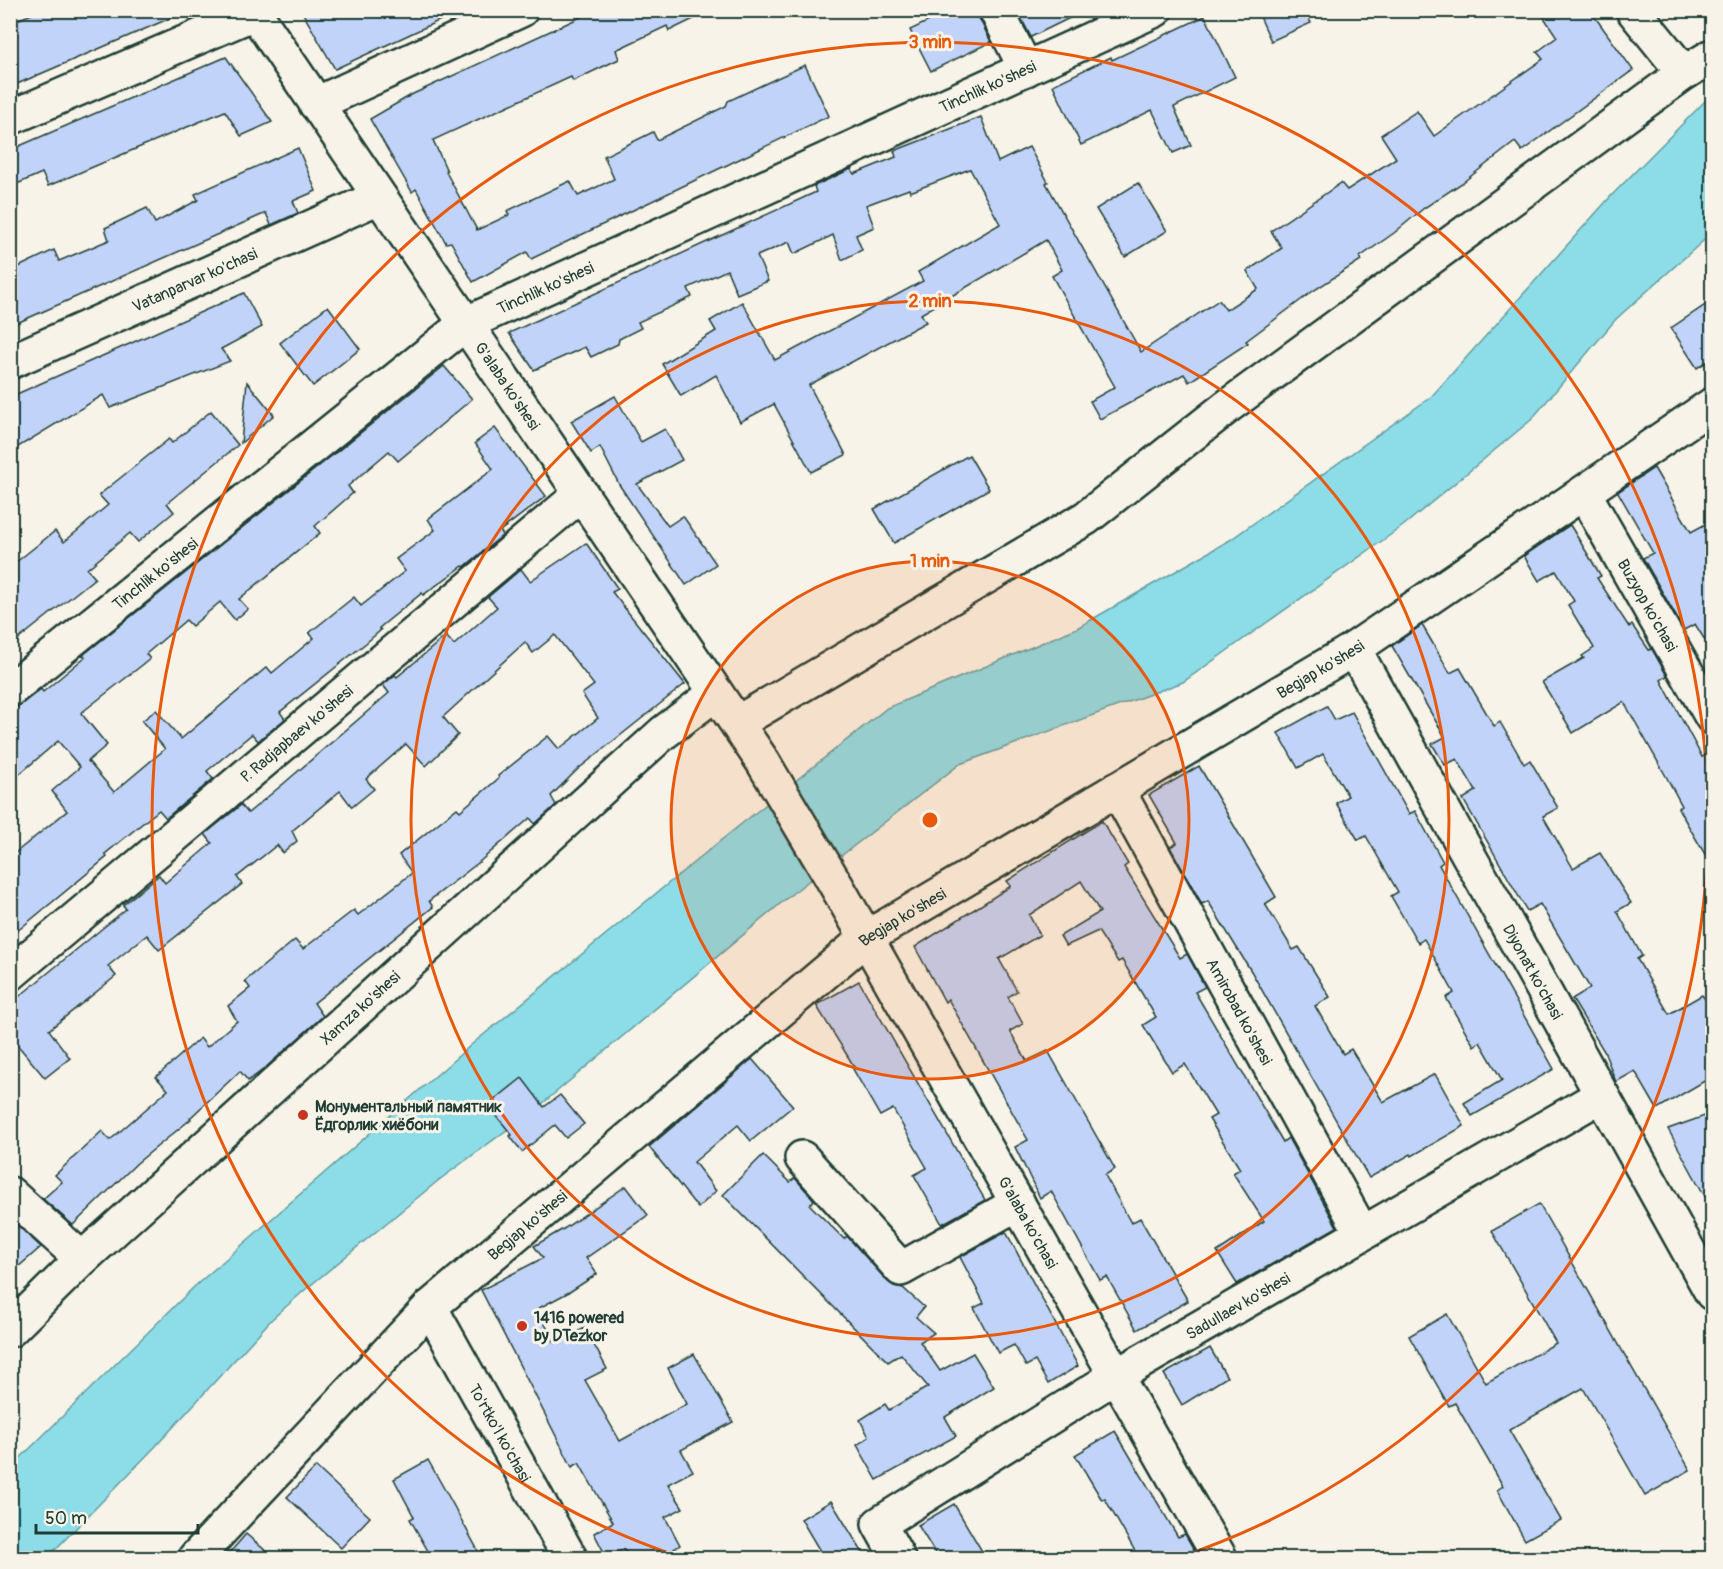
<svg xmlns="http://www.w3.org/2000/svg" width="1723" height="1569" viewBox="0 0 1723 1569" font-family="Pangolin,sans-serif">
<style>
.water{fill:#8ddde8;stroke:#619da0;stroke-width:1.5}
.building{fill:#c2d3f9;stroke:#1f3d34;stroke-width:1.5}
.lines{fill:none;stroke-linecap:round;stroke-linejoin:round}
.minor-casing{stroke:#1f3d34;stroke-width:38}
.minor{stroke:#f7f3e8;stroke-width:33}
.ring{fill:none;stroke:#e8590c;stroke-width:3}
.poi-dot{fill:#c8321e;stroke:#f7f3e8;stroke-width:2}
.labels{text-anchor:middle;stroke-width:6;stroke-linejoin:round;paint-order:stroke}
.street-label{font-size:16px;fill:#1f3d34;stroke:#f7f3e8}
.poi-label{font-size:16px;font-weight:bold;fill:#1f3d34;stroke:#f7f3e8;text-anchor:start}
.centre{fill:#e8590c;stroke:#f7f3e8;stroke-width:3}
.ring-label{font-size:18px;text-anchor:middle;font-weight:bold;fill:#e8590c;stroke:#f7f3e8;stroke-width:6;stroke-linejoin:round;paint-order:stroke}
</style>
<rect width="100%" height="100%" fill="#f7f3e8"/>
<filter id="ink" filterUnits="userSpaceOnUse"><feTurbulence type="fractalNoise" baseFrequency=".0167" numOctaves="2"/><feDisplacementMap in="SourceGraphic" scale="12" xChannelSelector="R" yChannelSelector="G"/><feConvolveMatrix kernelMatrix="1 2 1 2 8 2 1 2 1" color-interpolation-filters="sRGB"/></filter>
<g filter="url(#ink)">
<path class="water" d="M1712,94V233L1616,319L1531,420L1403,526L1183,682L960,764L793,893L542,1104L439,1180L306,1289L272,1319L155,1447L47,1558H11V1467L195,1286L471,1045L720,841L887,708L1077,628L1230,540L1431,397L1612,195Z"/>
<g class="building">
<path d="M41,10H189L10,87V23Z"/>
<path d="M301,10H339L342,15L353,10H462L335,69Z"/>
<path d="M596,10H712L669,31L667,26L616,50L619,59L573,81L571,77L433,140L447,171L446,172L477,230L509,215L507,211L570,181L578,196L614,179L604,156L653,132L657,140L726,106L728,101L805,65L829,116L531,259L527,252L473,282L451,242L446,243L416,189L412,192L370,119L413,94Z"/>
<path d="M952,10H978L979,18L991,42L931,71L910,30Z"/>
<path d="M1017,10H1086L1031,37Z"/>
<path d="M1257,10H1305L1311,23L1271,41Z"/>
<path d="M1539,10H1590L1633,70L1522,151L1515,142L1462,183L1424,208L1394,233L1360,257L1361,260L1313,291L1246,341L1248,343L1189,382L1184,374L1100,419L1090,401L1115,387L1052,276L1062,270L1046,240L921,314L926,322L809,385L846,455L811,472L774,404L740,422L716,375L681,396L662,364L716,331L710,321L742,302L775,360L923,281L918,272L1000,224L970,169L910,192L909,189L866,205L874,227L856,235L862,250L842,260L833,235L794,254L789,242L757,256L768,281L737,294L727,270L688,288L692,297L638,322L641,328L619,339L618,344L591,357L585,347L534,370L509,333L816,192L814,186L851,169L854,174L896,157L894,151L981,117L998,162L1029,147L1048,182L1046,183L1141,352L1219,300L1226,310L1258,289L1247,271L1282,248L1271,231L1341,183L1347,190L1396,158L1381,135L1417,111L1434,136L1543,59L1537,52L1557,37Z"/>
<path d="M1205,16L1235,77L1174,107L1191,145L1173,153L1152,110L1081,145L1053,85L1111,57L1112,60Z"/>
<path d="M226,57L272,122L241,136L225,111L48,186L42,173L10,187V150Z"/>
<path d="M298,148L316,191L293,201L298,213L271,225L266,213L10,326V271L54,250L59,261L109,240L105,228L147,208L155,223L198,200L195,194Z"/>
<path d="M1138,183L1167,231L1125,257L1096,209Z"/>
<path d="M244,293L262,327L221,349L230,361L110,408L103,395L10,452V397Z"/>
<path d="M1713,300V358L1697,368L1671,328Z"/>
<path d="M328,306L360,349L313,386L280,343Z"/>
<path d="M444,366L472,399L398,461L389,451L348,486L353,493L315,526L320,533L239,599L248,609L235,620L220,602L192,626L186,620L146,654L150,659L81,713L107,745L88,761L114,792L165,749L142,721L156,710L181,739L267,667L272,673L314,638L309,633L354,597L361,606L405,571L396,559L435,530L428,519L493,469L475,443L495,428L546,496L500,531L503,535L464,567L463,566L423,595L422,593L379,628L381,630L366,643L280,712L285,719L258,741L252,734L207,771L213,779L166,818L159,810L105,854L107,857L10,937V857L67,811L52,791L80,767L58,741L10,782V713L41,689L43,692L85,657L83,655Z"/>
<path d="M247,382L274,415L241,443Z"/>
<path d="M615,396L641,442L665,429L682,460L637,484L668,526L683,516L716,564L686,585L620,486L600,447L591,453L571,421Z"/>
<path d="M211,411L238,445L167,503L174,512L138,542L130,533L87,569L95,578L10,646V567L55,531L64,542L108,505L99,495L169,439L172,443Z"/>
<path d="M969,455L989,489L894,543L874,509Z"/>
<path d="M1654,468L1691,532L1713,520V653L1695,624L1684,630L1643,558L1653,553L1618,492Z"/>
<path d="M1570,525L1601,576L1597,578L1629,627L1632,625L1649,650L1652,649L1667,676L1661,680L1702,757L1707,755L1713,764V868L1678,808L1682,806L1667,778L1624,702L1573,733L1542,682L1584,658L1582,656L1594,648L1568,605L1574,601L1556,571L1539,581L1524,556Z"/>
<path d="M586,543L618,589L612,592L685,684L577,770L551,796L556,805L535,824L530,818L478,863L429,901L433,907L314,1003L323,1016L264,1069L248,1081L240,1071L190,1118L191,1119L137,1163L73,1225L43,1199L62,1182L55,1175L102,1131L110,1140L168,1090L156,1077L200,1038L207,1047L237,1021L228,1006L250,988L245,981L295,940L303,949L354,910L358,915L412,873L399,855L457,808L460,811L499,778L498,776L548,736L559,749L598,718L582,694L594,685L555,635L533,653L525,642L443,717L458,735L426,766L406,744L366,779L374,789L352,807L340,791L292,831L297,841L283,853L277,845L237,877L242,884L159,950L147,935L108,966L116,976L49,1030L70,1058L45,1078L10,1036V1004L126,909L123,905L159,875L165,883L212,843L205,834L241,805L248,813L282,785L389,693L383,685L395,675L397,677L446,636L454,645L497,607L488,597L521,569L530,581Z"/>
<path d="M1422,625L1450,673L1460,668L1494,726L1500,722L1524,764L1530,760L1558,808L1543,816L1573,868L1600,853L1631,903L1617,911L1642,956L1637,959L1669,1014L1702,995L1713,1010V1076L1657,1109L1635,1071L1616,1082L1604,1051L1572,999L1590,988L1540,904L1527,911L1463,799L1476,791L1457,759L1445,765L1432,744L1445,737L1392,646Z"/>
<path d="M1327,706L1335,720L1352,712L1409,814L1415,811L1443,862L1439,865L1554,1069L1472,1116L1464,1103L1502,1080L1480,1042L1474,1046L1446,998L1454,993L1424,939L1418,943L1391,896L1398,892L1366,836L1358,840L1336,803L1348,796L1323,754L1298,768L1278,733Z"/>
<path d="M1199,766L1276,897L1265,904L1293,950L1299,947L1330,997L1315,1006L1343,1054L1351,1049L1383,1102L1435,1074L1464,1126L1412,1156L1411,1154L1369,1178L1251,971L1208,901L1202,904L1170,847L1177,843L1149,795Z"/>
<path d="M1102,821L1128,864L1124,867L1180,958L1187,954L1205,987L1195,992L1283,1142L1288,1138L1337,1227L1237,1284L1217,1252L1264,1221L1233,1173L1240,1169L1209,1119L1216,1115L1185,1064L1172,1072L1143,1025L1156,1017L1122,960L1118,962L1098,931L1066,946L1060,936L1100,912L1081,881L1029,915L1040,935L999,959L1017,991L1008,997L1023,1024L1010,1031L1027,1061L1048,1051L1115,1169L1105,1175L1131,1223L1140,1218L1188,1301L1137,1330L1107,1277L1100,1280L1051,1191L1040,1198L1015,1147L1028,1140L948,999L945,1002L915,947L1011,886L1007,881Z"/>
<path d="M859,981L985,1200L942,1224L914,1175L927,1168L893,1109L880,1116L853,1069L855,1068L816,1005Z"/>
<path d="M752,1059L793,1106L751,1141L738,1125L694,1162L716,1191L698,1208L649,1147Z"/>
<path d="M522,1078L544,1107L560,1095L584,1124L566,1138L555,1125L522,1152L510,1136L512,1135L488,1105Z"/>
<path d="M1713,1113V1211L1668,1129Z"/>
<path d="M763,1155L790,1182L795,1178L814,1200L810,1205L844,1239L847,1236L887,1281L894,1286L903,1288L924,1307L916,1317L934,1333L920,1342L940,1371L973,1353L994,1387L945,1417L956,1436L877,1480L857,1445L869,1437L860,1420L885,1404L889,1410L928,1387L901,1354L888,1362L723,1195Z"/>
<path d="M626,1186L648,1215L586,1258L597,1274L571,1291L537,1309L555,1343L585,1328L607,1369L585,1380L620,1441L687,1404L668,1368L694,1354L733,1422L681,1450L693,1471L668,1484L683,1508L665,1517L680,1545L674,1549L679,1558H629L624,1549L607,1558L594,1533L613,1522L579,1463L572,1467L481,1290L543,1258L534,1246L565,1228Z"/>
<path d="M1539,1204L1690,1470L1645,1496L1583,1388L1509,1430L1561,1520L1525,1540L1497,1490L1503,1486L1455,1403L1449,1406L1409,1336L1447,1314L1486,1383L1556,1343L1492,1231Z"/>
<path d="M16,1224L41,1247L10,1274V1229Z"/>
<path d="M1006,1232L1078,1366L1048,1384L1035,1361L1026,1366L1014,1345L998,1353L974,1308L984,1303L960,1257Z"/>
<path d="M1210,1348L1227,1377L1182,1405L1164,1374Z"/>
<path d="M1115,1431L1178,1537L1185,1534L1199,1558H1139L1105,1499L1102,1500L1075,1455Z"/>
<path d="M428,1460L450,1499L482,1558H432L410,1519L414,1517L394,1479Z"/>
<path d="M316,1467L370,1517L341,1548L287,1497Z"/>
<path d="M831,1501L866,1558H824L801,1519Z"/>
<path d="M954,1504L986,1558H938L918,1525Z"/>
<path d="M246,1534L274,1558H225Z"/>
</g>
<g class="lines">
<g class="minor-casing">
<g id="minor">
<path id="s1" d="M253,10L763,762L836,885L1220,1558"/>
<path d="M996,10L1026,69"/>
<path d="M1633,10L1684,73"/>
<path d="M316,104L521,10"/>
<path d="M10,118L254,13"/>
<path id="s2" d="M10,362L379,197"/>
<path id="s3" d="M1584,493L1712,717"/>
<path id="s4" d="M1354,649L1712,1293"/>
<path id="s5" d="M10,690L465,324L1155,10"/>
<path d="M737,723L1086,518L1228,406L1684,73L1712,56"/>
<path id="s6" d="M1117,789L1362,1233"/>
<path id="s7" d="M10,974L581,494"/>
<path d="M802,1158L901,1269L1018,1203"/>
<path d="M10,1194L82,1259"/>
<path id="s8" d="M430,1307L570,1558"/>
<path id="s9" d="M10,1330L82,1259L663,733L716,693"/>
<path id="s10" d="M195,1558L430,1307L866,938L1354,649L1712,405"/>
<path id="s11" d="M898,1558L879,1524L1116,1376L1602,1095"/>
</g>
</g>
<use href="#minor" class="minor"/>
</g>
</g>
<circle cx="930" cy="820" r="259" fill="#e8590c" fill-opacity=".12"/>
<g class="ring">
<circle cx="930" cy="820" r="259"/>
<circle cx="930" cy="820" r="519"/>
<path d="M683 1558A778 778 0 1 1 1177 1558"/>
</g>
<g class="poi-dot">
<circle cx="303" cy="1115" r="6"/>
<circle cx="522" cy="1326" r="6"/>
</g>
<g class="labels">
<g class="street-label">
<text dy="6" stroke="none"><textPath href="#s5" startOffset="1158">Tinchlik ko'shesi</textPath></text>
<text dy="6" stroke="none"><textPath href="#s2" startOffset="202">Vatanparvar ko'chasi</textPath></text>
<text dy="6" stroke="none"><textPath href="#s5" startOffset="672">Tinchlik ko'shesi</textPath></text>
<text dy="6" stroke="none"><textPath href="#s1" startOffset="454">G'alaba ko'shesi</textPath></text>
<text dy="6" stroke="none"><textPath href="#s5" startOffset="186">Tinchlik ko'shesi</textPath></text>
<text dy="6" stroke="none"><textPath href="#s3" startOffset="129">Buzyop ko'chasi</textPath></text>
<text dy="6" stroke="none"><textPath href="#s10" startOffset="1443">Begjap ko'shesi</textPath></text>
<text dy="6" stroke="none"><textPath href="#s7" startOffset="374">P. Radjapbaev ko'shesi</textPath></text>
<text dy="6" stroke="none"><textPath href="#s10" startOffset="957">Begjap ko'shesi</textPath></text>
<text dy="6" stroke="none"><textPath href="#s4" startOffset="369">Diyonat ko'chasi</textPath></text>
<text dy="6" stroke="none"><textPath href="#s9" startOffset="476">Xamza ko'shesi</textPath></text>
<text dy="6" stroke="none"><textPath href="#s6" startOffset="254">Amirobad ko'shesi</textPath></text>
<text dy="6" stroke="none"><textPath href="#s1" startOffset="1440">G'alaba ko'chasi</textPath></text>
<text dy="6" stroke="none"><textPath href="#s10" startOffset="471">Begjap ko'shesi</textPath></text>
<text dy="6" stroke="none"><textPath href="#s11" startOffset="459">Sadullaev ko'shesi</textPath></text>
<text dy="6" stroke="none"><textPath href="#s8" startOffset="144">To'rtko'l ko'chasi</textPath></text>
</g>
<g class="poi-label">
<text x="315" y="1112">Монументальный памятник<tspan x="315" dy="18">Ёдгорлик хиёбони</tspan></text>
<text x="534" y="1323">1416 powered<tspan x="534" dy="18">by DTezkor</tspan></text>
</g>
</g>
<circle cx="930" cy="820" r="9" class="centre"/>
<g class="ring-label">
<text x="930" y="48">3 min</text>
<text x="930" y="307">2 min</text>
<text x="930" y="567">1 min</text>
</g>
<rect width="1723" height="1569" fill="none" stroke="#f7f3e8" stroke-width="36"/>
<rect x="18" y="18" width="1687" height="1533" fill="none" stroke="#1f3d34" stroke-width="2" filter="url(#ink)"/>
<path d="M36 1524v9h162v-9" fill="none" stroke="#1f3d34" stroke-width="3"/>
<text x="45" y="1524" font-size="18" fill="#1f3d34" stroke="#f7f3e8" stroke-width="4.5" paint-order="stroke">50 m</text>
</svg>
